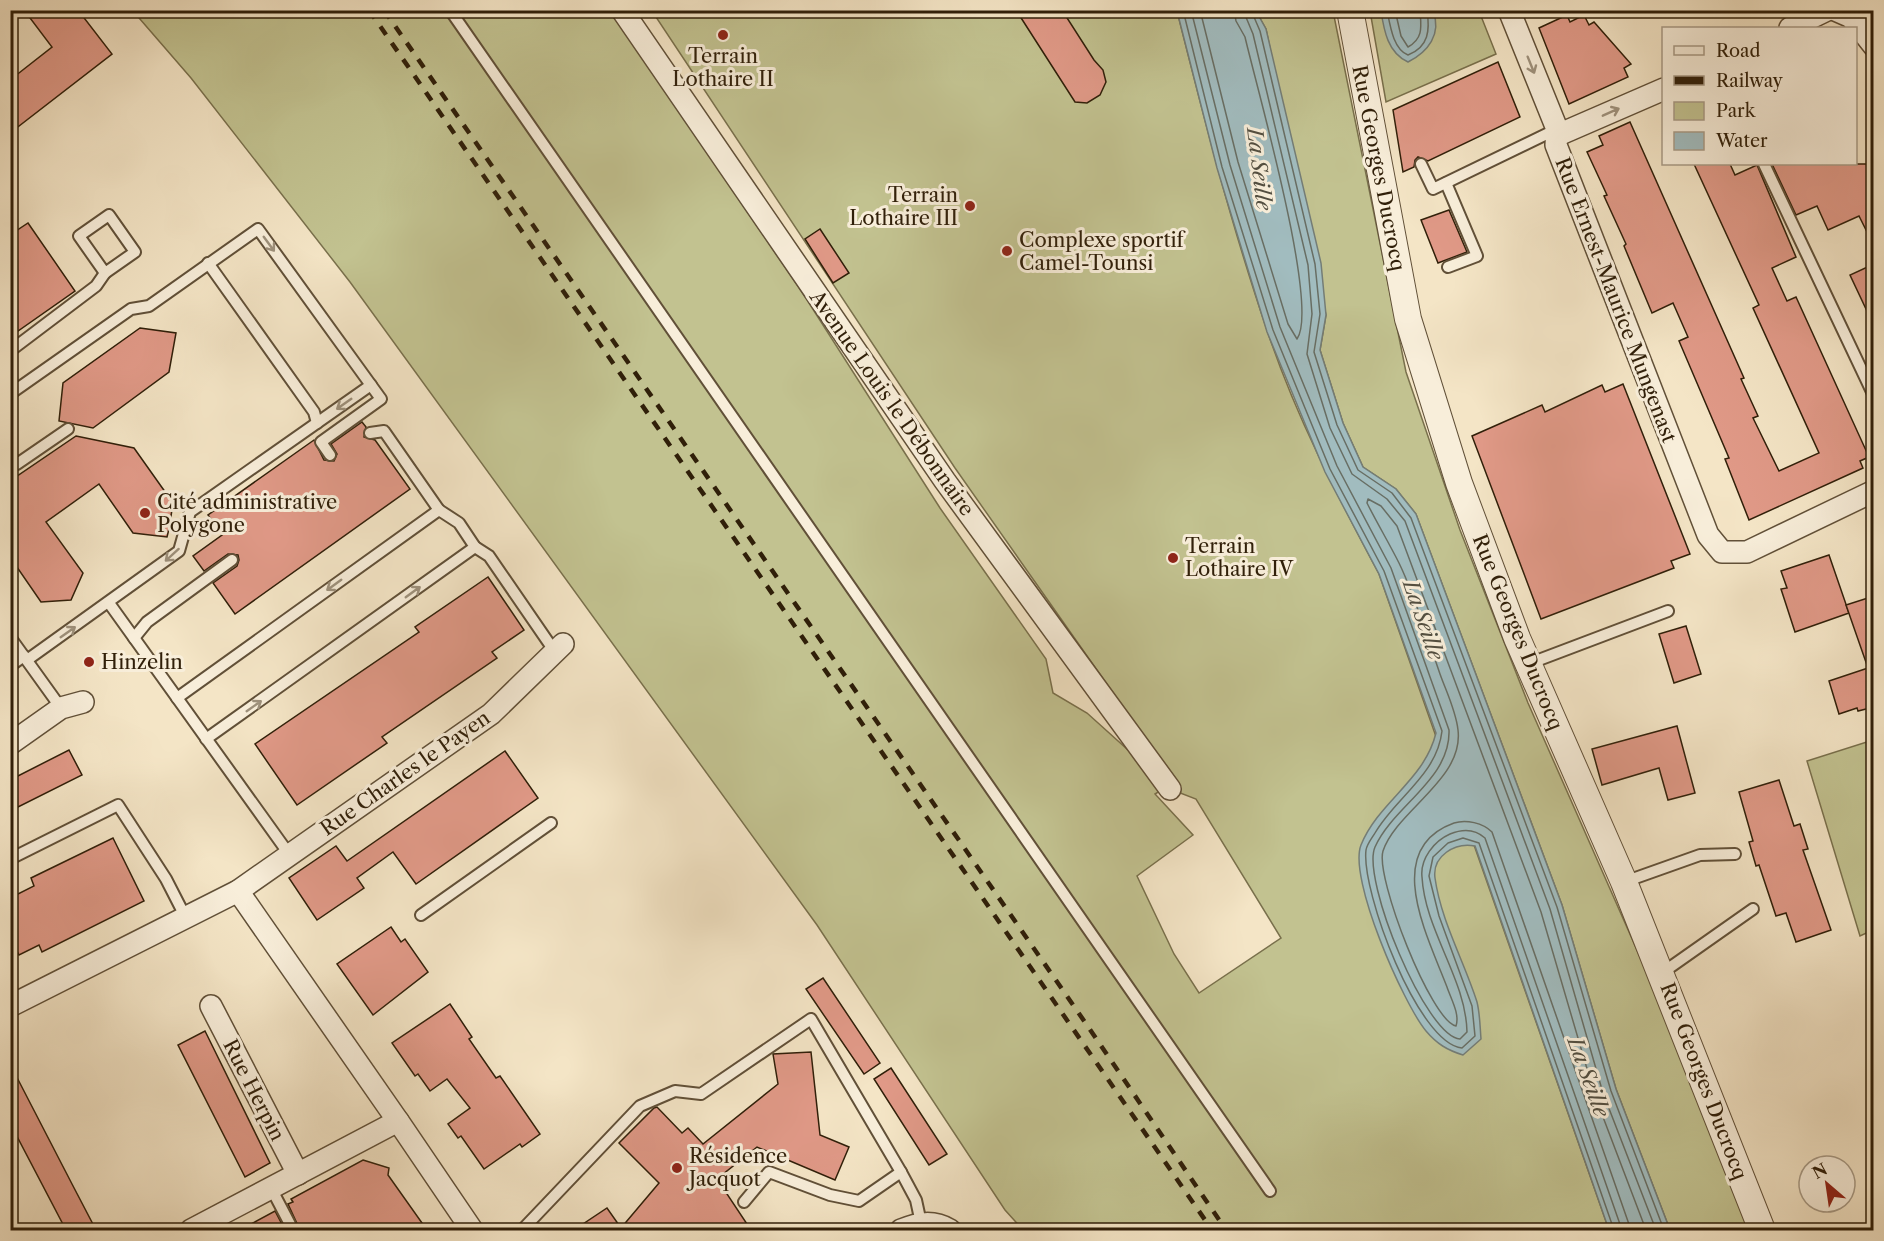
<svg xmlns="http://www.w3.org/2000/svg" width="1884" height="1241" viewBox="0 0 1884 1241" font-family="'Libre Caslon Text',serif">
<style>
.green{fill:#c2c290;stroke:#79704c;stroke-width:1.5}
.water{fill:#a1bcbf;stroke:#747d76;stroke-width:1.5}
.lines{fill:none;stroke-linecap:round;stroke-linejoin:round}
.shore{stroke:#686e64;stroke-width:1.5}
.building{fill:#e09987;stroke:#301f09;stroke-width:1.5}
.service-casing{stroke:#615038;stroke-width:14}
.minor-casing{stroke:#615038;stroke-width:24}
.tertiary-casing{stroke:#615038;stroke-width:28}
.service{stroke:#f8eeda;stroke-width:10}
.minor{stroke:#f8eeda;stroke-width:21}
.tertiary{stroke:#f8eeda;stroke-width:26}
.rail{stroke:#301f09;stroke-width:4.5;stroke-dasharray:10 10;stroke-linecap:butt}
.oneway{stroke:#9e917c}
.poi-dot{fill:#8f2418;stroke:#f8eeda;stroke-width:2}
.labels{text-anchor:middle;stroke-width:6;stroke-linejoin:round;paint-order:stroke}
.poi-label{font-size:20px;fill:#301f09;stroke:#f8eeda;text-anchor:start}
.street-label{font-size:20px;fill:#301f09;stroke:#f8eeda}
.water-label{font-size:21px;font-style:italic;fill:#524e40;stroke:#f8eeda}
</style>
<rect width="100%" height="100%" fill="#f4e5c6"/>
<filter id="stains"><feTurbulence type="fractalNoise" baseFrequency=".00333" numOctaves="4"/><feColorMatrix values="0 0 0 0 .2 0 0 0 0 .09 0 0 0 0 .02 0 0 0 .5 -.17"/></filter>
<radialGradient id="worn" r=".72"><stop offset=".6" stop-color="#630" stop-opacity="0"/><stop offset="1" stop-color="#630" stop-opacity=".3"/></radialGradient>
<g class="green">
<path d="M133,11H611L800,289L940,508L1046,659L1053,693L1087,713L1168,786L1155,794L1193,835L1137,876L1174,954L1199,993L1281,938L1196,799L1170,789L1177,784L955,468L652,11H1177C1204,118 1231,225 1267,330C1295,415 1337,495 1379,574L1609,1230H1023L1005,1210L817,925L350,282L191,78Z"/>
<path d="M1256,11H1333L1406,372L1460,530L1528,703L1644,966L1752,1230H1670L1616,1089L1562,905L1416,514L1396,489L1363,467L1343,423L1320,350L1326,315L1266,29Z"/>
<path d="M1370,11H1479L1496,54L1386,102Z"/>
<path d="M1873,740V930L1860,936L1807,761Z"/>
</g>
<g class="water">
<path d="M1177,11H1256L1266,29L1321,263L1326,315L1320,350L1343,423L1363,467L1396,489L1416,514L1562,905L1616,1089L1670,1230H1609L1475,846C1455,842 1432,856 1435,878C1441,921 1464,961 1477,1002C1480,1014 1480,1027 1481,1039L1463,1055C1447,1050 1437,1044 1426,1031C1403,1003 1348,878 1361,845C1379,801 1424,781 1436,733L1379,574L1325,472L1267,332L1217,168Z"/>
<path d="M1381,11H1433C1442,34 1428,52 1408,62C1388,53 1384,31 1381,11Z"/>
</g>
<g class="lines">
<g class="shore">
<path d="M1183,10L1222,167L1273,330L1330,469L1384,571L1442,731C1437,775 1395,798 1375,833C1372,838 1367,844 1366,850C1361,891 1418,1044 1462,1048L1475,1036L1472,1006L1439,916L1429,876L1433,857L1448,843L1463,838L1479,843L1614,1230"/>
<path d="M1191,10L1230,165L1280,327L1337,466L1391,568L1449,730C1451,779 1393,806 1375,847C1361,879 1426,1037 1460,1039L1467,1032C1466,979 1425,931 1422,877C1420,859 1434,841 1450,834C1462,829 1475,829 1485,838L1622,1230"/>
<path d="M1200,10L1238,162L1288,324L1297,339C1320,307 1256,85 1245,37L1236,21L1234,10"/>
<path d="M1243,10L1253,34L1308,265L1312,314L1307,354L1330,428L1352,474L1387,499L1405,521L1550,909L1603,1093L1656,1230"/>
<path d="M1251,10L1260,31L1315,264L1320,314L1314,352L1337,425L1358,470L1392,493L1411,518L1557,907L1611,1091L1664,1230"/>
<path d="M1387,10C1390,25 1393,49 1408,55C1429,47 1430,30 1427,10"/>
<path d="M1395,10L1401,36L1408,47C1424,38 1421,26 1420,10"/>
<path d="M1631,1230L1492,832C1483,823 1466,819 1454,823C1381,849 1428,937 1447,987C1451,999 1460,1014 1456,1026C1431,1021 1375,877 1383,851C1397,810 1464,779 1458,730C1456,711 1446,691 1440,674C1427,637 1416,598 1399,563C1389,543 1377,523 1367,503L1368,499L1381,506L1397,526L1541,912L1595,1096L1646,1230"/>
</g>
</g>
<g class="building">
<path d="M24,10H78L112,54L10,133V80L52,47Z"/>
<path d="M1016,10H1062L1094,60L1103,70L1106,82L1100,95L1087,103L1075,102Z"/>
<path d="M1567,15L1570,22L1584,15L1589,25L1594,22L1631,64L1624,68L1628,77L1569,104L1539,28Z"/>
<path d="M1498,62L1520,117L1428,161L1418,157L1415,160L1414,167L1403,172L1393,110Z"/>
<path d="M1630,122L1744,378L1741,379L1758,416L1753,418L1779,471L1819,453L1753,308L1759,305L1694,164H1730L1735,175L1757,165L1796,257L1772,268L1787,301L1796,297L1869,457L1860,461L1863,468L1749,520L1725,459L1729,458L1679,341L1688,337L1673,303L1652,313L1624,246L1626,244L1604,196L1607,195L1587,152L1603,145L1599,136Z"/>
<path d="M1772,164H1866L1874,180V246L1859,216L1828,230L1817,206L1796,215Z"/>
<path d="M1449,210L1467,252L1438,263L1421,220Z"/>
<path d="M28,223L75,291L18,331L10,322V235Z"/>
<path d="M820,229L849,273L833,283L805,239Z"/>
<path d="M1874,264V326L1850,275Z"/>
<path d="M140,328L176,333L169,372L93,428L59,421L63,383Z"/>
<path d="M1623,384L1690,554L1671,561L1674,568L1541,619L1472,436L1542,405L1545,412L1602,385L1605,392Z"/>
<path d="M362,422L366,427L364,437L375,440L410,489L235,614L213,583L237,566L239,560L238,555L228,554L204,571L193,556L222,535L208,515L314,440L324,460L334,461L337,454L331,444Z"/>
<path d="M76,436L134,448L173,503L169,529L167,537L133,533L99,484L46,522L83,573L71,600L41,602L10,557V481Z"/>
<path d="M1829,555L1849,613L1795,632L1781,589L1787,588L1781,571Z"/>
<path d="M488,577L524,630L492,652L497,658L382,737L387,743L297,805L255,744L419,632L415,627Z"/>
<path d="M1874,596V707L1858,711L1857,708L1839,714L1829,681L1868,668L1846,605Z"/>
<path d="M1686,626L1701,674L1674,683L1659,634Z"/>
<path d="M1677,726L1695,793L1668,800L1659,768L1602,785L1592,749Z"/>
<path d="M69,750L82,775L10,811V780Z"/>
<path d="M505,751L538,798L416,884L393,852L357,878L364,888L317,920L289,878L336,846L347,861Z"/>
<path d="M1779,780L1794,826L1800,824L1808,849L1803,850L1831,930L1796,942L1786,913L1776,916L1759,865L1756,866L1749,842L1753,841L1739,792Z"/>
<path d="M113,838L144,901L42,952L39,945L19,955L10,937V898L34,886L31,878Z"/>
<path d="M391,927L401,942L405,939L428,972L373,1015L337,964Z"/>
<path d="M823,978L880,1063L864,1074L806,989Z"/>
<path d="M450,1004L472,1037L469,1039L496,1078L500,1076L540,1134L522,1147L520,1144L484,1169L461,1136L458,1138L448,1124L470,1108L447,1079L430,1091L418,1074L415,1076L392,1043Z"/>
<path d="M205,1031L270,1163L245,1177L178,1045Z"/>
<path d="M811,1052L820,1135L849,1147L835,1180L757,1147L717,1179L751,1230H574L607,1208L621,1228L659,1183L619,1143L654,1108L657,1107L682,1133L688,1128L703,1144L778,1084L773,1054Z"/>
<path d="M10,1064L72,1184L96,1230H66L10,1123Z"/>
<path d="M891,1068L947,1154L929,1165L874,1079Z"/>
<path d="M363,1160L389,1168L388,1175L427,1230H300L288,1204L293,1202L291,1199Z"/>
<path d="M275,1211L285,1230H240Z"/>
</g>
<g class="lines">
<g class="service-casing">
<g id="service">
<path d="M450,10L1270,1191"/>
<path d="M1421,164L1433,189L1557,129"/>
<path d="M1764,164L1874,396"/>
<path d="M1446,183L1477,256L1448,267"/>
<path d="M109,215L135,252L105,273L79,236Z"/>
<path d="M208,263L314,412L317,423"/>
<path d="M10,351L96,286L105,273"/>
<path d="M10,394L131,309L149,306L258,229L381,399L321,442L330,455"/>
<path d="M370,433L384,431L439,510"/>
<path d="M10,455L17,464L68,429"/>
<path d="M475,547L489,556L555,652"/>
<path d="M109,603L289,854"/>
<path d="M10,637L61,708"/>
<path d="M134,638L147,622L232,560"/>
<path d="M27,660L179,551L190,512L371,385"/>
<path d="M1528,664L1668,611"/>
<path d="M10,666L24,656"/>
<path d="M177,698L439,510L459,523L475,547L206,739"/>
<path d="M10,859L118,805L166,879L186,918"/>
<path d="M1624,882L1700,855L1735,854"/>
<path d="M421,915L551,823"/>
<path d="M1662,973L1753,909"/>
<path d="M271,1188L293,1230"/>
<path d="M744,1202L769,1172L830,1195L859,1201L901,1172"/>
<path d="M522,1230L640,1106L675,1091L701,1094L811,1019L901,1172L916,1200L921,1223"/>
</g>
</g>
<g class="minor-casing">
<g id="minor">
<path d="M622,10L945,481L1170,789"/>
<path d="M1509,10L1557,129L1556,145L1708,535L1722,552H1747L1874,491"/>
<path d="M1835,10L1851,17L1874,46"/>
<path d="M1790,28L1827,10"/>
<path d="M1871,40L1873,10"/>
<path d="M1558,135L1664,89"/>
<path d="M10,744L61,708L83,702"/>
<path d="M238,891L398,1121"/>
<path d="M10,1006L238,891L491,714L563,644"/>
<path d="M211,1006L298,1174"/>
<path d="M191,1230L398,1121L472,1230"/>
<path d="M901,1230C918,1223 933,1220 950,1230"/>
</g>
</g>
<g class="tertiary-casing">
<path id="tertiary" d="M1350,10L1408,319L1459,483L1517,638L1624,882L1762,1230"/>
</g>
<use href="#service" class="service"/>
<use href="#minor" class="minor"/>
<use href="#tertiary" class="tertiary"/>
<g class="rail">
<path d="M369,10L1212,1230"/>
<path d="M384,10L1089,1028L1226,1230"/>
</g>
</g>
<defs><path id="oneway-shaft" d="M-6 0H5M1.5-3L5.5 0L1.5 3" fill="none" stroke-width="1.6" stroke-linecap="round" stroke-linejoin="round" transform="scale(1.5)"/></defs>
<g class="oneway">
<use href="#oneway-shaft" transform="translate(1531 65) rotate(68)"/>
<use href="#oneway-shaft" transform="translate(1611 112) rotate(-24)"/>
<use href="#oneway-shaft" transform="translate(269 244) rotate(54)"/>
<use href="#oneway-shaft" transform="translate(344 404) rotate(145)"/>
<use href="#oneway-shaft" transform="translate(172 555) rotate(138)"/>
<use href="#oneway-shaft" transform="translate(334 585) rotate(144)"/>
<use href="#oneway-shaft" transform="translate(413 592) rotate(-36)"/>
<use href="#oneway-shaft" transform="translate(68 632) rotate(-35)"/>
<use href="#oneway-shaft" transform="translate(254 706) rotate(-35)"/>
</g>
<g class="poi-dot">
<circle cx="723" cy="35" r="6"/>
<circle cx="970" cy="206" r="6"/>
<circle cx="1007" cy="251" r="6"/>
<circle cx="145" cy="513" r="6"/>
<circle cx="1173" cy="558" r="6"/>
<circle cx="89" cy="662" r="6"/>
<circle cx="677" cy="1168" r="6"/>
</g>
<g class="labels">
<g class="poi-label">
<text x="723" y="63" text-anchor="middle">Terrain<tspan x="723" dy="23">Lothaire II</tspan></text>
<text x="958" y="202" text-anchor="end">Terrain<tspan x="958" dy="23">Lothaire III</tspan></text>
<text x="1019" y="247">Complexe sportif<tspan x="1019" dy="23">Camel-Tounsi</tspan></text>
<text x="157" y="509">Cité administrative<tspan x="157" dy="23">Polygone</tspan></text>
<text x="1185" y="553">Terrain<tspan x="1185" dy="23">Lothaire IV</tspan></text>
<text x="101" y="669">Hinzelin</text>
<text x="689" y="1163">Résidence<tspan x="689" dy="23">Jacquot</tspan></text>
</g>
<g class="street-label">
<text transform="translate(1379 168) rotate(79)" y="7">Rue Georges Ducrocq</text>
<text transform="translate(1616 300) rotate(69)" y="7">Rue Ernest-Maurice Mungenast</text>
<text transform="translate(892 403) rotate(55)" y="7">Avenue Louis le Débonnaire</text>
<text transform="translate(1518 632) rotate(68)" y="7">Rue Georges Ducrocq</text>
<text transform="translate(405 773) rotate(-35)" y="7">Rue Charles le Payen</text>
<text transform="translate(1704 1081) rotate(69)" y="7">Rue Georges Ducrocq</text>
<text transform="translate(254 1090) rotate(63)" y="7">Rue Herpin</text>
</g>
<g class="water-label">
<text transform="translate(1259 169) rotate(83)" y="7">La Seille</text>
<text transform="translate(1423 620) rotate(71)" y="7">La Seille</text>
<text transform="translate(1588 1077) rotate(70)" y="7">La Seille</text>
</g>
</g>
<rect width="1884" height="1241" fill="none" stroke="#f4e5c6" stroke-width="36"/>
<rect x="12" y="12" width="1860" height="1217" fill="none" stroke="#301f09" stroke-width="3"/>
<rect x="18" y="18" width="1848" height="1205" fill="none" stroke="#301f09" stroke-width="1.5"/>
<rect x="1662" y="27" width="195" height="138" fill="#f8eeda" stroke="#a89b86" stroke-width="1.5"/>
<rect x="1674" y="46" width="30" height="9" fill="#f8eeda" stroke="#a89b86" stroke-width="1.5"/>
<text x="1716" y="57" font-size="18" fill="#301f09">Road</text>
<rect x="1674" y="76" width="30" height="9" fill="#301f09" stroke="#a89b86" stroke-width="1.5"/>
<text x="1716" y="87" font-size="18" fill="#301f09">Railway</text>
<rect x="1674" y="102" width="30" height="18" fill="#c2c290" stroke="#a89b86" stroke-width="1.5"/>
<text x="1716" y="117" font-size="18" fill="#301f09">Park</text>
<rect x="1674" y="132" width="30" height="18" fill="#a1bcbf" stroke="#a89b86" stroke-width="1.5"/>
<text x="1716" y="147" font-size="18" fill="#301f09">Water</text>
<g transform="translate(1827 1184) rotate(331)"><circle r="28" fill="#f8eeda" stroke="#a89b86" stroke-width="1.5"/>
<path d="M0-4.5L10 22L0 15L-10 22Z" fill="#8f2418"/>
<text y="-9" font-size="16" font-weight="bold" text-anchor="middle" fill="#301f09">N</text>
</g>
<rect width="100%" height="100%" filter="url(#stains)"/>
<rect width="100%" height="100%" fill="url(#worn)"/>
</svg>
